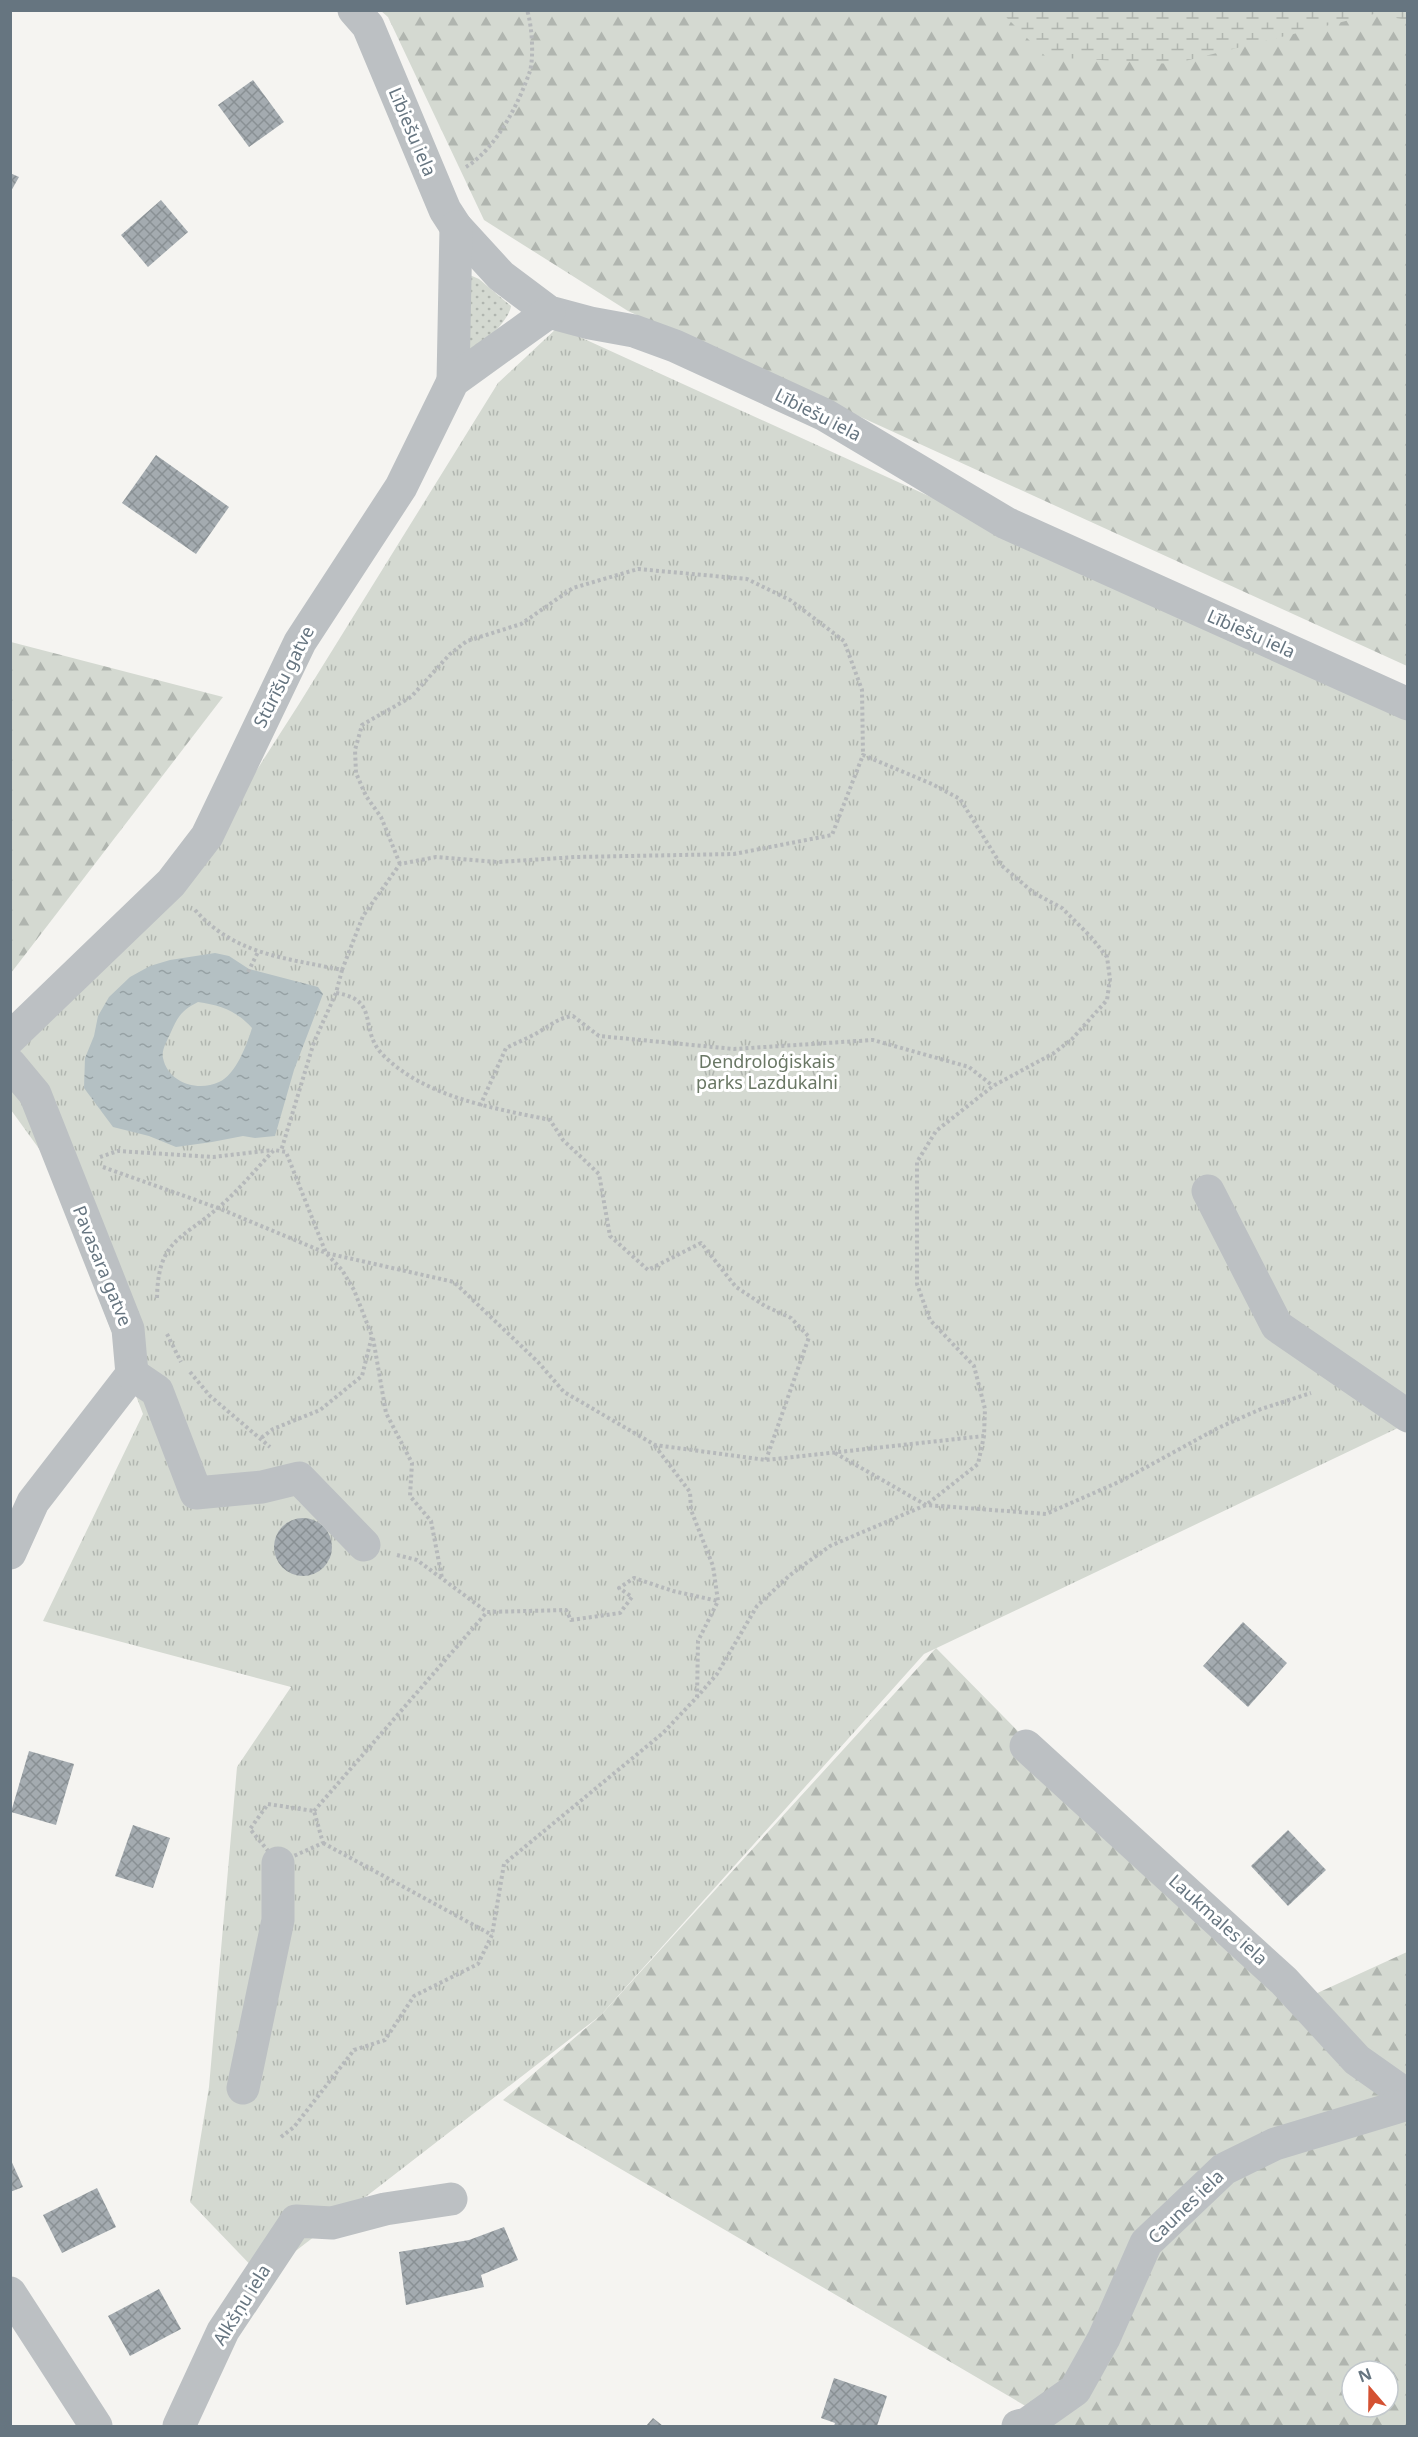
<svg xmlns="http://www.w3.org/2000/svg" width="1418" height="2437" viewBox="0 0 1418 2437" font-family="'Noto Sans',sans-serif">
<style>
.grass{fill:url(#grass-dots)}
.forest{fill:url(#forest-firs);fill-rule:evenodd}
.wetland{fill:url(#wetland-marsh)}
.park{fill:url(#park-tufts)}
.water{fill:url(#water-ripples);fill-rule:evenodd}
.building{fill:url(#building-cross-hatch)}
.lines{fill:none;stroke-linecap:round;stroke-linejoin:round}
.path{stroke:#b6b9bb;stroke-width:4;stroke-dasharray:3 3;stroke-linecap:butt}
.minor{stroke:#bcc0c3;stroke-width:33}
.labels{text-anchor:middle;stroke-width:6;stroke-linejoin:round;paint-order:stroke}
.street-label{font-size:18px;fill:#667580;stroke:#fff}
.park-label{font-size:18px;fill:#697764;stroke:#fff}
</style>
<defs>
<pattern id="grass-dots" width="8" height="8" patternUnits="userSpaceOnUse" patternTransform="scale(1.5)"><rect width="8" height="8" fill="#d4d9d1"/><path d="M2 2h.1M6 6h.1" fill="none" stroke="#b0b5af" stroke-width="1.8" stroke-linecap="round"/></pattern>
<pattern id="forest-firs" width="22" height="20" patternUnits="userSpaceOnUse" patternTransform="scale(1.5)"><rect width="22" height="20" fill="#d4d9d1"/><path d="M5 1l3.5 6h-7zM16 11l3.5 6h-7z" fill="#b0b5af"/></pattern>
<pattern id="wetland-marsh" width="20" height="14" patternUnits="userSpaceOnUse" patternTransform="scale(1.5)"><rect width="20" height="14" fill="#d4d9d1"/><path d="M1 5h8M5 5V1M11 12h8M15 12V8" fill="none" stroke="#b0b5af"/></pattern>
<pattern id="park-tufts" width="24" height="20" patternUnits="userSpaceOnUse" patternTransform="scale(1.5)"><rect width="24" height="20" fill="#d4d9d1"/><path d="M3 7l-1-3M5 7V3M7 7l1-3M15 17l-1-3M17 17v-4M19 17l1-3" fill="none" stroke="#b0b5af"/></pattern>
<pattern id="water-ripples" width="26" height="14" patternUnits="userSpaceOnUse" patternTransform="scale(1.5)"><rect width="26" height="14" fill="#b4c0c3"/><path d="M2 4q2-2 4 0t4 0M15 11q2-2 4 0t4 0" fill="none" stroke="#96a1a4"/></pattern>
<pattern id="building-cross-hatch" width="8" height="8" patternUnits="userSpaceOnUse" patternTransform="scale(1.5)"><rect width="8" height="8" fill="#a4abb0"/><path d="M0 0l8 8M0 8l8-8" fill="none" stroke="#899094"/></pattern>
</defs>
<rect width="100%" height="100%" fill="#f5f4f1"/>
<path class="grass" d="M465,273L479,279L511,306C509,321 481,346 468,354Z"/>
<g class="forest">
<path d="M381,11H1407V666L628,311L484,220L388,17Z"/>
<path d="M11,642L223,697L11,973L10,642Z"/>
<path d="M936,1648L1289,2006L1407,1952V2426H1042L1029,2408L503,2100L601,2015ZM1352,2371H1388V2407H1352Z"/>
</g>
<path class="wetland" d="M1407,10V20L1374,14L1173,64L1046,57L1000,11Z"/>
<path class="park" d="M558,327L1407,714V1432L1400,1427L924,1654L601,2015L262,2277L190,2202L209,2087L237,1767L291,1687L43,1621L143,1414L45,1157L11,1110L10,1056L194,868L299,704L498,383Z"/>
<path class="water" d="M215,953L229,956L249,969L318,987L323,994L294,1070L275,1136L255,1138L243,1136L212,1142L176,1147L149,1136L113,1127L84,1088L85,1058L94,1036L98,1016L109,997L130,977L150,966L170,960ZM198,1002C220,1005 237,1011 252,1028C247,1044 236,1075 219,1082C198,1092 168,1083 163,1058C161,1050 168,1039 171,1032C178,1016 182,1010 198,1002Z"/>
<g class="building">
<path d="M253,80L284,122L249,147L218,105Z"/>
<path d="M10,173L19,177L10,193Z"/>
<path d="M161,200L188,232L148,267L121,235Z"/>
<path d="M156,455L229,507L196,554L122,503Z"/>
<circle cx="303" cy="1547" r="29"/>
<path d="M1243,1622L1287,1663L1248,1707L1203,1666Z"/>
<path d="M29,1751L74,1764L56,1825L11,1812Z"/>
<path d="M133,1825L170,1838L153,1888L115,1876Z"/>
<path d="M1288,1830L1326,1870L1288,1906L1251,1866Z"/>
<path d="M10,2158L23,2187L10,2192Z"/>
<path d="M97,2188L116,2227L62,2253L43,2215Z"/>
<path d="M504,2227L518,2260L481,2275L484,2287L406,2305L399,2252L469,2240Z"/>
<path d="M159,2289L181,2329L130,2356L108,2316Z"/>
<path d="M834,2378L887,2396L877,2426H834L835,2423L821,2418Z"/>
<path d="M653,2418L663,2426H646Z"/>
</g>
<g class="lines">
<g class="path">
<path d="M466,167C496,149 519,103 530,71C534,56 532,25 527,10"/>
<path d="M400,864L381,817L366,796L356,773L355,750L362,725L411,697L450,654L467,641L521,624L573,588L638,569L747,579L790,600L844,641L862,690L863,755"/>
<path d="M195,910C235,955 286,958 342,970L336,993L314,1042L281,1151"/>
<path d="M342,970L363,916L400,864L436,857L498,862L576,857L734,854L832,835L863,755L932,784L960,799L1001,865L1034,893L1062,908L1091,937L1107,957L1110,979L1107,1000L1072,1039L1054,1053L993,1086L936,1131L917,1162V1284L930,1320L974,1366L985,1409L984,1436L978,1464L926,1505L830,1546L790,1575L757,1606L717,1674L697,1697"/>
<path d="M248,972L258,952"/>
<path d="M336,993C382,1000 357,1030 384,1056C427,1098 494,1108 550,1120L563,1140L599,1174L610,1236L648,1270L701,1243L736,1287L765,1306L791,1318L809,1337L766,1460"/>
<path d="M480,1106L506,1048C518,1042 531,1037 542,1030C554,1023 559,1018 573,1016L599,1036L734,1049L873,1040L969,1067L993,1086"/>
<path d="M100,1157L118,1151L213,1157L273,1150"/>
<path d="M103,1167L218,1208L326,1253L454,1282L538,1362L564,1392L655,1445L766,1460L984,1436"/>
<path d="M157,1298C158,1240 181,1240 219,1207C239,1190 256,1169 274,1150L286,1152L326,1253L342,1270L354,1290L372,1336L362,1376L320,1410L273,1429L261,1438"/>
<path d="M167,1334L181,1362"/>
<path d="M373,1338L386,1413L412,1463L410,1496L431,1521L442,1578"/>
<path d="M190,1372L210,1396L270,1447"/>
<path d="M835,1453L926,1505L1046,1514L1121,1481L1218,1428L1261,1409L1311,1393"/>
<path d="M397,1555L417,1560L487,1612L566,1610L571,1620L620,1613L632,1597L619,1588L634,1578L673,1591L718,1601"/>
<path d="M268,1804L314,1811L323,1843L278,1863L250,1829Z"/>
<path d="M314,1811L487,1612"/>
<path d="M323,1843L492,1935"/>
<path d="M281,2137L294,2127L354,2050L385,2040L414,1996L478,1964L492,1935L504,1864L663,1733L697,1697L698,1641L718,1601L713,1566L691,1510L690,1492L655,1446"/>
</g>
<g class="minor">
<path d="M354,10L368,26L445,210L456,227L501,276L549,312L590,323L634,331L675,346L825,415L1006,523L1408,704"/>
<path d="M453,381L456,227"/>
<path d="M10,1038L171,883L207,836L300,642L401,487L453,381L549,312"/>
<path d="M10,1064L35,1094L128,1329L132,1374L33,1502L10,1553"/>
<path d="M1208,1191L1277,1326L1408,1416"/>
<path d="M132,1374L157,1391L196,1493L262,1487L299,1478L364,1545"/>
<path d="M1026,1746L1284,1981L1357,2060L1408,2096"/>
<path d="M243,2088L278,1920V1863"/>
<path d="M10,2293L96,2426"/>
<path d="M179,2426L223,2331L296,2221L332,2223L385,2209L451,2199"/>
<path d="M1018,2426L1027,2424L1075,2390L1104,2338L1146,2243L1224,2169L1275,2144L1408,2104"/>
</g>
</g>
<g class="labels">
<g class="street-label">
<text transform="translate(412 132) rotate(67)" y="6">Lībiešu iela</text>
<text transform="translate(818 415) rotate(27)" y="6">Lībiešu iela</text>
<text transform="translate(1251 634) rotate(24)" y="6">Lībiešu iela</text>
<text transform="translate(284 677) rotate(-63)" y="6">Stūrīšu gatve</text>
<text transform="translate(102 1266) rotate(68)" y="6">Pavasara gatve</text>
<text transform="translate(1218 1920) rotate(42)" y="6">Laukmales iela</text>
<text transform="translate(1186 2207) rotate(-44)" y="6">Caunes iela</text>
<text transform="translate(242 2305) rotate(-58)" y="6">Alkšņu iela</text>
</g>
<g class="park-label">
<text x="767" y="1068">Dendroloģiskais<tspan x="767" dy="21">parks Lazdukalni</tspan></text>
</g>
</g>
<rect width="1418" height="2437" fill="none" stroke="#667580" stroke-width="24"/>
<g transform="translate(1370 2389) rotate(340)"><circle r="28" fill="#ffffff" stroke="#c2c8cc" stroke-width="1.5"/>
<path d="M0-4.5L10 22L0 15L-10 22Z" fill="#d45132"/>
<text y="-9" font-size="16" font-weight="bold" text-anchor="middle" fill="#667580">N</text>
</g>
</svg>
